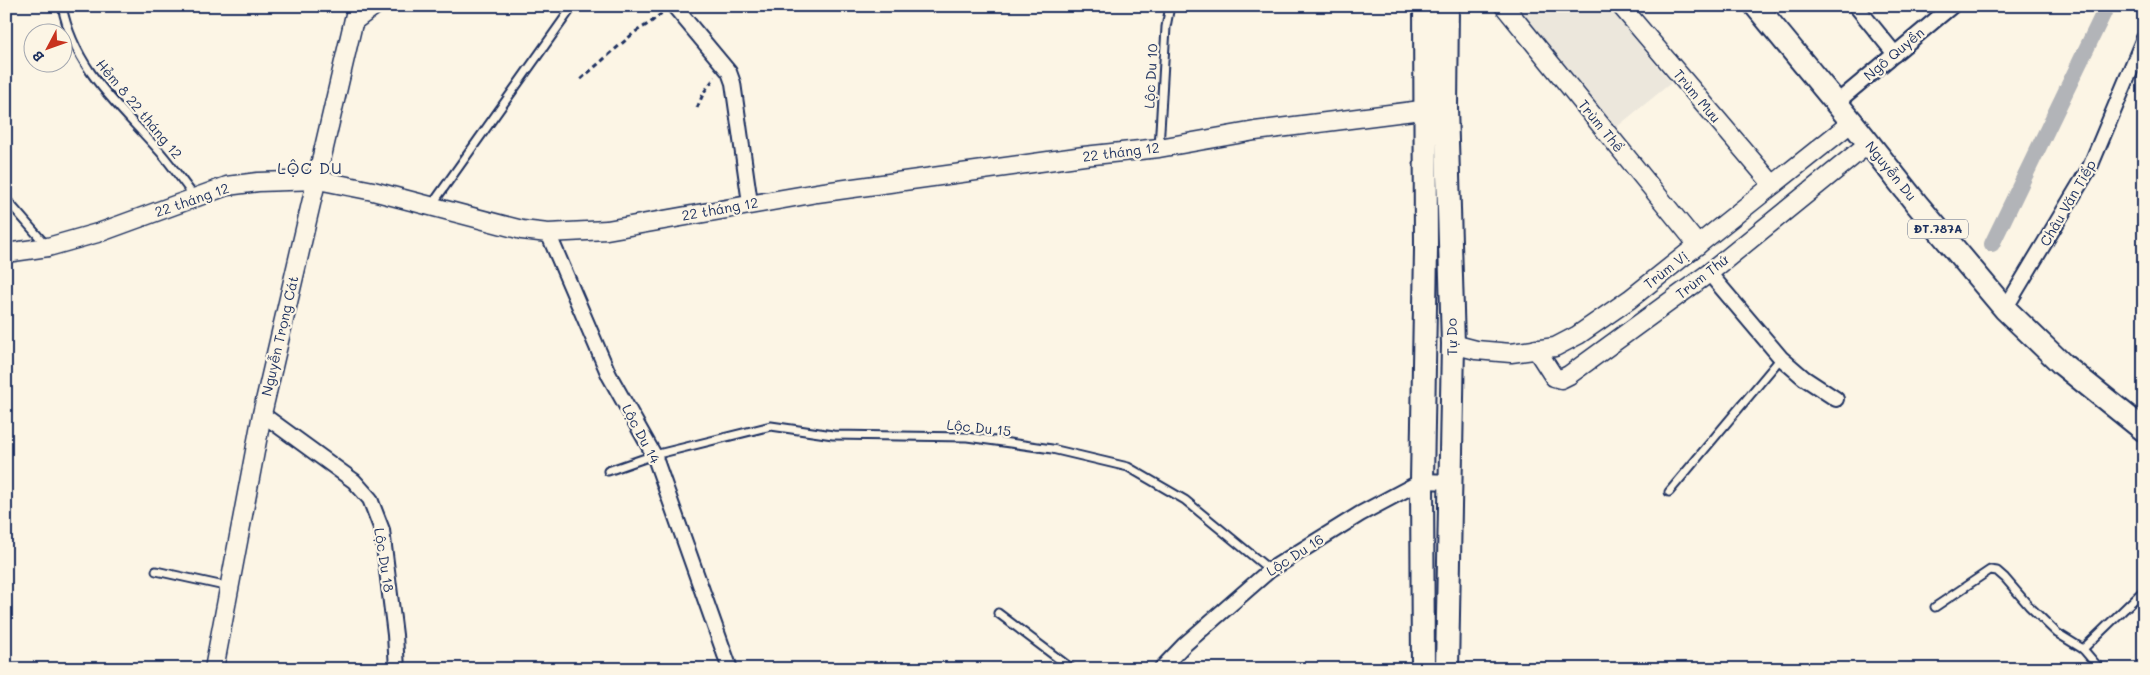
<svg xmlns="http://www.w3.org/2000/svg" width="2150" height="675" viewBox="0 0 2150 675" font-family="Mali,sans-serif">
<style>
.built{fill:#ece7dc}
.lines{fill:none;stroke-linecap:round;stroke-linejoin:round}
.canal{stroke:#b2b4b8;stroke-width:16}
.service-casing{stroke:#1b2f5e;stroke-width:11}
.minor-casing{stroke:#1b2f5e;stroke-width:18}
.tertiary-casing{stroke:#1b2f5e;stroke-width:21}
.primary-casing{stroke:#1b2f5e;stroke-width:26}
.path{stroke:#1b2f5e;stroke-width:3;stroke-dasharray:5 4;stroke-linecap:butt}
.service{stroke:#fcf5e5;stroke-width:7}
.minor{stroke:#fcf5e5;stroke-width:14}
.tertiary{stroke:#fcf5e5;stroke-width:18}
.primary{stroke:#fcf5e5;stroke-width:22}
.labels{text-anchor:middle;stroke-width:4.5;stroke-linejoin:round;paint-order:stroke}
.shield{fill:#fcf5e5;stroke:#5e6a86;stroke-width:1}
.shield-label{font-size:12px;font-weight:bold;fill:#1b2f5e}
.street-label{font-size:14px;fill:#1b2f5e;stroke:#fcf5e5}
.quarter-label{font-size:16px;letter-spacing:1px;fill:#1b2f5e;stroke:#fcf5e5}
</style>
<rect width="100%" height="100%" fill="#fcf5e5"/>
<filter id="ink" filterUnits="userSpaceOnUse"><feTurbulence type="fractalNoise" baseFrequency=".02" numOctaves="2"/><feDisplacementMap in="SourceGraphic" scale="10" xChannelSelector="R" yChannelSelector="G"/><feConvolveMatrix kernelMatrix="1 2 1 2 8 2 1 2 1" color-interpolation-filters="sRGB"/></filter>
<g filter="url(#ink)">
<path class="built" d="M1511,6H1608L1671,83L1613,130Z"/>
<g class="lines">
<path class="canal" d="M1992,244L2107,6"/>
<g class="service-casing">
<g id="service">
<path d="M62,6C75,71 120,106 161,153C173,167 183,182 194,196"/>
<path d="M1159,148L1166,27L1170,6"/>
<path d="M6,199L46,245"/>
<path d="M431,206L573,6"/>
<path d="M608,471L654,455L771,426L833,435L967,437L1052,449L1128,467L1185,500L1270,570"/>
<path d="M1669,492L1781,358"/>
<path d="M156,571L229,587"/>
<path d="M1935,607L1990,570L1997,571L2005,578L2029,606L2057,633L2083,649L2100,669"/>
<path d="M998,613L1072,669"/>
<path d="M2083,649L2144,590"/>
</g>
</g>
<g class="minor-casing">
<g id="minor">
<path d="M674,6L729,72L733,83L750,203"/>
<path d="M1856,6L1895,54"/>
<path d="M1836,103L1952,6"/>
<path d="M548,233L609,375L654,455L730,669"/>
<path d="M1709,273L1781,358L1804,378L1836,399"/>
<path d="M2005,309L2090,167L2144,38"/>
<path d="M262,414L354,481L370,499L382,530L395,635L397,669"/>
<path d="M1161,669L1184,645L1270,570L1360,514L1422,481L1452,482"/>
</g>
</g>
<g class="tertiary-casing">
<g id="tertiary">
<path d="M1504,6L1698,245"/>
<path d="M1621,6L1773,185"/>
<path d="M354,21L374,6"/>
<path d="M6,253L48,247L101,232L227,186L258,182L318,180L373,191L522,230L548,233L607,230L817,193L1084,156L1159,148L1255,131L1437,108"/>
<path d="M1453,344L1476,350L1511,353L1555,347L1578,335L1630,299L1852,122"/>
<path d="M1536,349L1554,377L1561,379L1569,375L1709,273L1868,144"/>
<path d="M214,669L262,414L357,6"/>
</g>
</g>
<g class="primary-casing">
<g id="primary">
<path d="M1756,6L1852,122L1916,203L2005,309L2062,364L2144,430"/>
<path d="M1423,669L1422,481L1426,249L1425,6"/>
<path d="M1447,669L1453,344L1446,107L1447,6"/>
</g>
</g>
<g class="path">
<path d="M581,79L635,32L650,23L663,12"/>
<path d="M697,108L704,92L715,77"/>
</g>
<use href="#service" class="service"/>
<use href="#minor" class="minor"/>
<use href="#tertiary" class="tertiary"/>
<use href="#primary" class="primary"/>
</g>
</g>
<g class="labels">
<rect class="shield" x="1908" y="219.5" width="60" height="19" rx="4"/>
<g class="shield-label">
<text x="1938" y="233">ĐT.787A</text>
</g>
<g class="street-label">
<text transform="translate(1894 54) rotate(-40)" y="5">Ngô Quyền</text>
<text transform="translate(1151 76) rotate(-87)" y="5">Lộc Du 10</text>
<text transform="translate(1697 96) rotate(50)" y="5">Trùm Mưu</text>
<text transform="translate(139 109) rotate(50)" y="5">Hẻm 8 22 tháng 12</text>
<text transform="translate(1601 126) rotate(51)" y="5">Trùm Thể</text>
<text transform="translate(1121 152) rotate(-7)" y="5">22 tháng 12</text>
<text transform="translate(1891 171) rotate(51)" y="5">Nguyễn Du</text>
<text transform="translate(192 200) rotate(-19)" y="5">22 tháng 12</text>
<text transform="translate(2068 203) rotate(-60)" y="5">Châu Văn Tiếp</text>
<text transform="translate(720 209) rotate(-10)" y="5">22 tháng 12</text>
<text transform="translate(1666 270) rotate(-38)" y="5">Trùm Vị</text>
<text transform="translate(1702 277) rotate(-38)" y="5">Trùm Thứ</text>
<text transform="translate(280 336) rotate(-77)" y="5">Nguyễn Trọng Cát</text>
<text transform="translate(1452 337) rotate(-91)" y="5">Tự Do</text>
<text transform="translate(979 428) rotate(6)" y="5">Lộc Du 15</text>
<text transform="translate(641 434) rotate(62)" y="5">Lộc Du 14</text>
<text transform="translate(1295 555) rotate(-33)" y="5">Lộc Du 16</text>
<text transform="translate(384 560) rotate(81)" y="5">Lộc Du 18</text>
</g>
<g class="quarter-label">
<text x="310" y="174">LỘC DU</text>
</g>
</g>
<rect width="2150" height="675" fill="none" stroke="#fcf5e5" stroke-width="25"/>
<rect x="12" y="12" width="2125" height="650" fill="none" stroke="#1b2f5e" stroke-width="2" filter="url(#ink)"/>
<g transform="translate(48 48) rotate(229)"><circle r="24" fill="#fcf5e5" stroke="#a2a6af"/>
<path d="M0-4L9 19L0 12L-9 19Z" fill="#c8321e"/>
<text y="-8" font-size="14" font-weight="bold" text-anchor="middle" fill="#1b2f5e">B</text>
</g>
</svg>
